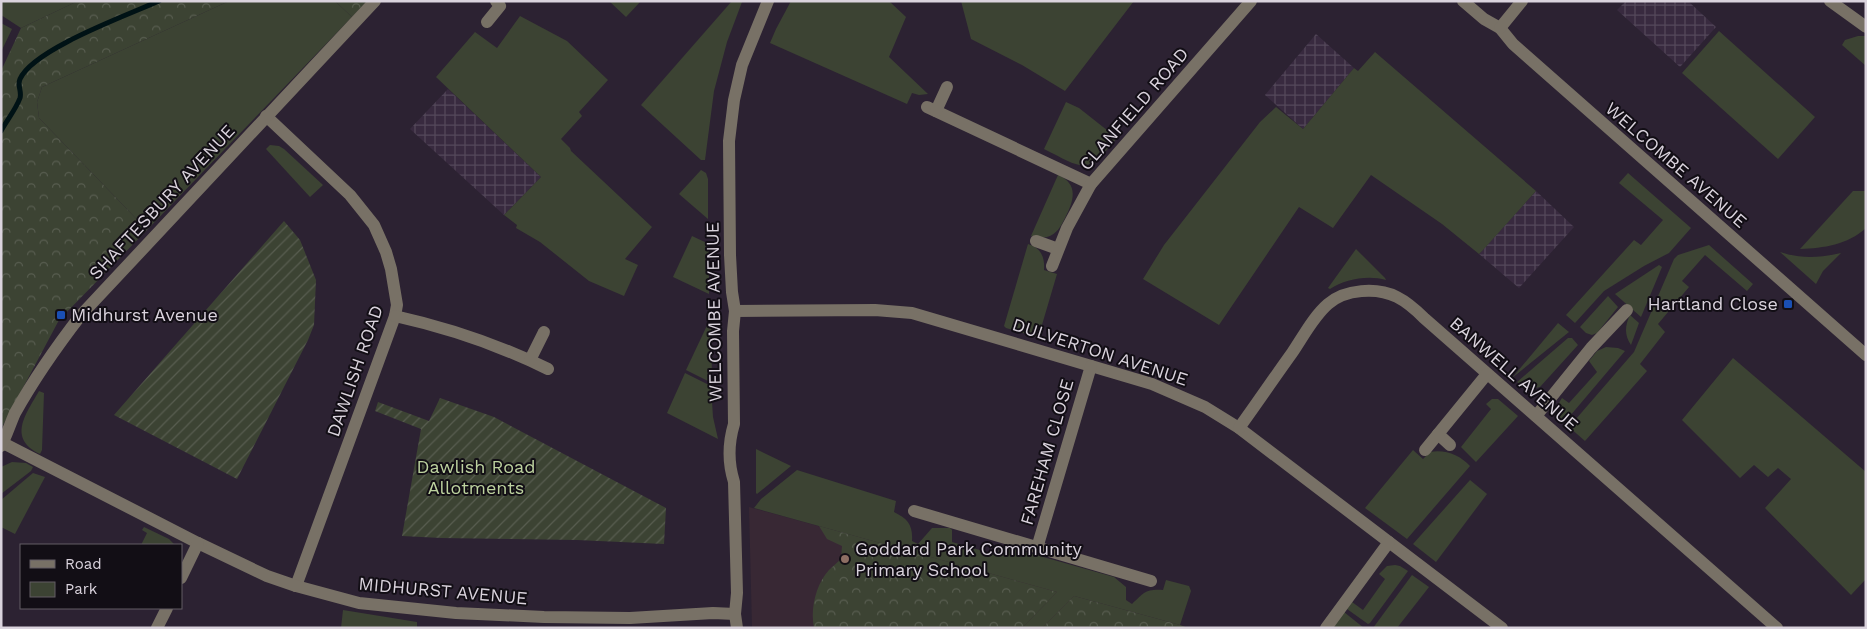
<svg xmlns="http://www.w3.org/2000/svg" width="1867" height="629" viewBox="0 0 1867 629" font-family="'Work Sans',sans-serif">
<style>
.commercial{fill:#382834}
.industrial{fill:url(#industrial-grid)}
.green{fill:#3c4333}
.forest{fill:url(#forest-crowns)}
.garden{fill:url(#garden-furrows)}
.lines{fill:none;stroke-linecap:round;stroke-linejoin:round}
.stream{stroke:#001215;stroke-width:5}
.minor{stroke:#787166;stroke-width:12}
.transit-dot{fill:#1a4fb4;stroke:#120e15;stroke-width:2}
.education-dot{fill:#8d6e63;stroke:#120e15;stroke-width:2}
.labels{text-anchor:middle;stroke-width:4;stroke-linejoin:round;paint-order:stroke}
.street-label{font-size:18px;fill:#dad3dd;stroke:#120e15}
.poi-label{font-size:18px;fill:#dad3dd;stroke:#120e15;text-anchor:start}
.park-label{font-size:18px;fill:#bdd29f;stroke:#120e15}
</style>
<defs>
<pattern id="industrial-grid" width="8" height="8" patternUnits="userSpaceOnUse" patternTransform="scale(1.25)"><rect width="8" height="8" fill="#382a3f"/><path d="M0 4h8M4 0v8" fill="none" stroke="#54485a"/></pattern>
<pattern id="forest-crowns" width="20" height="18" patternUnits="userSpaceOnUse" patternTransform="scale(1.25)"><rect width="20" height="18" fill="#3c4333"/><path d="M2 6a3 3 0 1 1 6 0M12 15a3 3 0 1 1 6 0" fill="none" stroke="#585d50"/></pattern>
<pattern id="garden-furrows" width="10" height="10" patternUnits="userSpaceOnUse" patternTransform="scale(1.25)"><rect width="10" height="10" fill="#3c4333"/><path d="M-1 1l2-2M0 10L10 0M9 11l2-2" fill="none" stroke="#585d50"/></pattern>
</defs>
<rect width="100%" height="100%" fill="#2c2232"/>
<path class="commercial" d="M749,507L1180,625L1188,628H752Z"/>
<g class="industrial">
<path d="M1626,1H1688L1716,27L1680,67L1617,10Z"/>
<path d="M1316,34L1354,68L1303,129L1265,95Z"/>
<path d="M448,89L541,177L504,215L410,129Z"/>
<path d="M1536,191L1574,227L1519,288L1479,254Z"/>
</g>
<g class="green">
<path d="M1,1H78L21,28L1,15Z"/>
<path d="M229,1H335L352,17L147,230L39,118L37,102L42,87Z"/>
<path d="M609,1H641L626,17Z"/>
<path d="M732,1L742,2L727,42L714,91L705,160H701L641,105Z"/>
<path d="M791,1H889L906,17L889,57L928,94L919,95L912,93L907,104L770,43L776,29Z"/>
<path d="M961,1H1134L1065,91L1022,65L971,39Z"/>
<path d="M520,16L567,41L608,80L579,112L582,116L561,139L570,148L571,151L652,227L625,259L638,265L624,296L589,281L540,242L516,228L517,225L504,215L541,177L436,77L475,32L497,48Z"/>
<path d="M1,23L12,29L1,52Z"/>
<path d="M1719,31L1815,117L1778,159L1682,73Z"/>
<path d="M1858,36H1866V66L1842,45L1845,40Z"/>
<path d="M1375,52L1536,191L1483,250L1479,254L1442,224L1371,175L1333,228L1299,207L1219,325L1143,279L1164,245L1260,122L1276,107L1303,129L1354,68L1358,71Z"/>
<path d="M1066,102L1079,108L1117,138C1086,176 1084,169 1044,149Z"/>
<path d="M270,145L279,146L284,149L323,185L310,197L266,149Z"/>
<path d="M701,170L706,173L708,179V219L679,194Z"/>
<path d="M1628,173L1691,228L1669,253L1644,266L1604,291L1575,323L1566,315L1634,240L1641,245L1663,220L1619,183Z"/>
<path d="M1058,175C1079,184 1074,201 1065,218C1061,226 1057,234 1047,237C1042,238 1036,236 1031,236Z"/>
<path d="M1853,191H1866V228C1847,245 1824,248 1800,249Z"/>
<path d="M692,236L709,244V294L673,277Z"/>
<path d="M1028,244C1041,248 1045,257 1044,270L1057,274L1039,335L1037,337L1006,328L1004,326Z"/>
<path d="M1709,245L1753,284L1747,291L1705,255L1682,281L1689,287L1658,324L1665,332L1640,364L1647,371L1585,441L1569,427L1634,352L1674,259L1678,255Z"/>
<path d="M1356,249L1385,278L1386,280C1368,275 1345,279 1330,289L1328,288Z"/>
<path d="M1780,252C1801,259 1819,258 1841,253L1823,271L1816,284Z"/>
<path d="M1659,265L1662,267L1641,317L1615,294Z"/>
<path d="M1608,296L1618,307L1597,333L1592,335L1586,333L1580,327Z"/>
<path d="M1630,315L1639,323L1631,345C1624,335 1625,325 1630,315Z"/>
<path d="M711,317L712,383L686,370Z"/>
<path d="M1558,323L1569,332L1512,378Z"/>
<path d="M1568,338H1572L1578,345L1540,387C1531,390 1524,388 1517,382Z"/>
<path d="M1606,347L1618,348L1625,351L1564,423C1557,415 1556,406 1562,398L1569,403L1597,372L1589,361L1597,351Z"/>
<path d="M1733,358L1866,472V579L1851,595L1765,508L1791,479L1778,468L1768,477L1754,465L1740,478L1682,420Z"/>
<path d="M685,373L711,386L713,417L718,439L667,413Z"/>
<path d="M39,391L44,393L42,450L40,454C7,438 26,414 39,391Z"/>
<path d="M1492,399H1498L1518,416L1476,462L1461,447L1491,409L1486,404Z"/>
<path d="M756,449L791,466L757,494L756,493Z"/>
<path d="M1413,450L1423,459L1430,452C1445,449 1460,455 1470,466L1407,539L1365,508Z"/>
<path d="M12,462L26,463L33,467L31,471L1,494V467Z"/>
<path d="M797,470L896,501L894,512C908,519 913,525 912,541L918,544L932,528H950L952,530V542L997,555L999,549L1005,546L1114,577L1126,587V600L1132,604C1144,593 1145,589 1163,590L1166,580L1189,586L1191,591L1180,625L1074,596L1042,628H1022L1057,592L754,508L761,499Z"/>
<path d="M33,473L45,477L15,534L1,527V500Z"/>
<path d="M1470,480L1487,494L1436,562L1413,544Z"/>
<path d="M144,527L169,539L175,545H141L147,533L142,530Z"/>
<path d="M1395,565L1400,566L1408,571L1370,623L1368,624L1347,609L1352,602L1363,610L1385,579L1379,574L1387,566Z"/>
<path d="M1412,575L1429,587L1397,628H1373Z"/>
<path d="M343,610L417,622V628H341Z"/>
<path d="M1344,612L1364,628H1333Z"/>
</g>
<g class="forest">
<path d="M78,1H229L42,87L37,102L39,118L147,230L59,320L1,429V71L21,28Z"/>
<path d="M335,1H367L352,17Z"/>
<path d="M819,526L1057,592L1022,628H814C810,609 816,584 829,570C833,566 837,563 841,559L842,546L827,539Z"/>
<path d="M1074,596L1180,625L1188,628H1042Z"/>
</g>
<g class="garden">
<path d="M284,221L300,240L316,280L314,325L308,340L237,479L114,415Z"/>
<path d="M440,398L494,417L666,508L664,544L577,540L441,538L402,536L421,429L375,411L378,402L429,421Z"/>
</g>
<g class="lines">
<path class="stream" d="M1,131C7,120 16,109 20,98C22,91 17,86 20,79C33,49 128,15 159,1"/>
<g class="minor">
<path d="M1463,1L1484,19L1500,28L1513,44L1866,355"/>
<path d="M1830,1L1866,27"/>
<path d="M487,22L500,6L496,1"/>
<path d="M1500,28L1522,1"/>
<path d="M927,107L1091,184"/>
<path d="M936,111L947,87"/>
<path d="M266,116L350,195L374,225L386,252L391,269L397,305L395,316L296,586"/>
<path d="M1036,241L1058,249"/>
<path d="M1052,266L1067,228L1091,184L1251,1"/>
<path d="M735,311L875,310L912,313L1152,384L1205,407L1239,428L1502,628"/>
<path d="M395,316C449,328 497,344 548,369"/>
<path d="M530,360L544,332"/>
<path d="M1536,416L1591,348L1627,310"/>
<path d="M1239,428C1257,403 1274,378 1292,353C1303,337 1313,317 1328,304C1345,289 1377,287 1397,297C1407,302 1416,310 1424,318L1777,628"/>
<path d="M1438,434L1450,445"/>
<path d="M3,443L198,543L267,576L296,586L359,603L456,613L544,617L630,618L713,613L735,614"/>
<path d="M1,446C7,435 10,424 15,413C34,379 57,346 81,315L375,1"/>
<path d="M1425,450L1487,374"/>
<path d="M914,511L1151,581"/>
<path d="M1037,548L1091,366"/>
<path d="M181,578L198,543"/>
<path d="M157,628L167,608"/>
<path d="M737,628L735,614L737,593L734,482C728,463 728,444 734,424L733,331L735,311L732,292L730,255L729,141L734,100L742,65L768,1"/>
<path d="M1326,628L1389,542"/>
</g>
</g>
<g class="transit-dot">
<rect x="1783" y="299" width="10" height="10" rx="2.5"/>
<rect x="56" y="310" width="10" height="10" rx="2.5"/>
</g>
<circle class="education-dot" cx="845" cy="559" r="5"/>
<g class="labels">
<g class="street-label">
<text transform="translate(1134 109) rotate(-49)" y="6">CLANFIELD ROAD</text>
<text transform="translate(1676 165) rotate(41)" y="6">WELCOMBE AVENUE</text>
<text transform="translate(162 202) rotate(-47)" y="6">SHAFTESBURY AVENUE</text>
<text transform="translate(714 312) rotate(-91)" y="6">WELCOMBE AVENUE</text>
<text transform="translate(1100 352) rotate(18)" y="6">DULVERTON AVENUE</text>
<text transform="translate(355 371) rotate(-71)" y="6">DAWLISH ROAD</text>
<text transform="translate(1514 374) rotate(41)" y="6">BANWELL AVENUE</text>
<text transform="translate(1047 452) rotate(-74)" y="6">FAREHAM CLOSE</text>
<text transform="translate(443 591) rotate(5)" y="6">MIDHURST AVENUE</text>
</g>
<g class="poi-label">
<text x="1778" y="310" text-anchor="end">Hartland Close</text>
<text x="71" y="321">Midhurst Avenue</text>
<text x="855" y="555">Goddard Park Community<tspan x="855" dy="21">Primary School</tspan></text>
</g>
<g class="park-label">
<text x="476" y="473">Dawlish Road<tspan x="476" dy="21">Allotments</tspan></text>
</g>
</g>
<rect width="1867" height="629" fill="none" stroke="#dad3dd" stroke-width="5"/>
<rect x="20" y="544" width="162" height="65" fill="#120e15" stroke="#625d65"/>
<rect x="30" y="560" width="25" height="8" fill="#787166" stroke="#625d65"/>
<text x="65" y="569" font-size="15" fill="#dad3dd">Road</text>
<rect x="30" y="582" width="25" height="15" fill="#3c4333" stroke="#625d65"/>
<text x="65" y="594" font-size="15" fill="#dad3dd">Park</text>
</svg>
